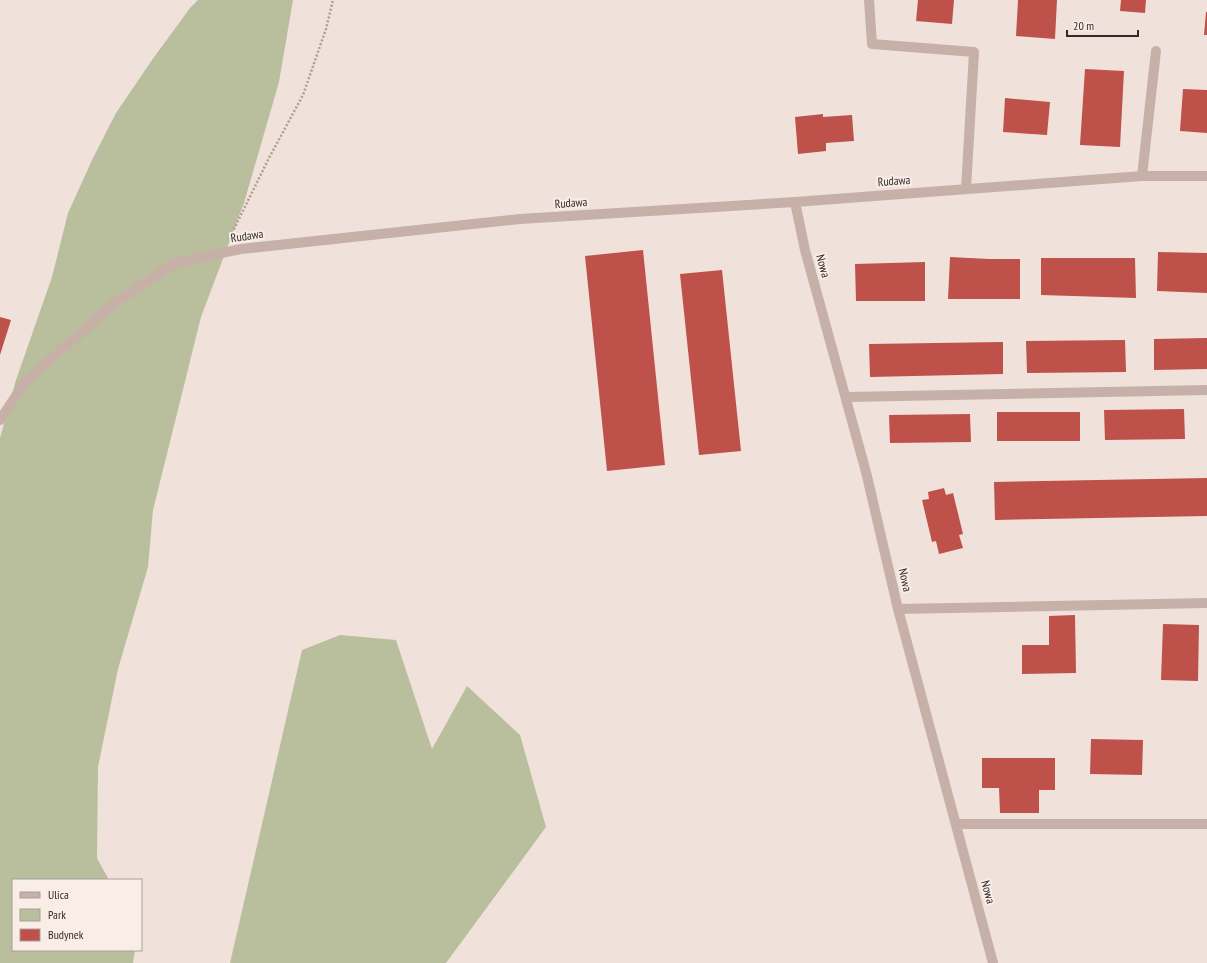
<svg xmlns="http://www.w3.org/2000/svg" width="1207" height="963" viewBox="0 0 1207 963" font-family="'PT Sans Narrow',sans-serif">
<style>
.green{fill:#b9be9c}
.building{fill:#be514a}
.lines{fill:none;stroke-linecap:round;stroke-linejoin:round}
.path{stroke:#b39a92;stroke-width:2.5;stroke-dasharray:2 2;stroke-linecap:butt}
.minor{stroke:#c7b0a7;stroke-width:10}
.labels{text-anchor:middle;stroke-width:4;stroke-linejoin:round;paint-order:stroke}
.street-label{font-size:12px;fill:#342927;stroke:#f8ede7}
</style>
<rect width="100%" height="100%" fill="#f0e2db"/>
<g class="green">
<path d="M198,0H293L279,82L244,203L201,317L153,510L148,567L118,669L98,767L97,858L109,880H13V950H135L133,963H0V438L16,380L52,277L68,213L93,158L116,113L152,60L190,8Z"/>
<path d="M340,635L396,640L432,749L467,686L520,735L546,827L446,963H230L302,650Z"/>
</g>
<g class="building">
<path d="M918,0H954L952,24L916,21Z"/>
<path d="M1018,0H1057L1055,39L1016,36Z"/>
<path d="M1121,0H1146L1145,13L1120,11Z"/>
<path d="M1206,12H1207V35H1204Z"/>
<path d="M1085,69L1124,71L1120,147L1080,145Z"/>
<path d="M1183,89L1207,90V133L1180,131Z"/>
<path d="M1005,98L1050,102L1047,135L1003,132Z"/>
<path d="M823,114V117L852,115L854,141L826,143V151L798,154L795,117Z"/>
<path d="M643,250L665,465L607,471L585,256Z"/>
<path d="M1158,252L1207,253V293L1157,291Z"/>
<path d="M950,257L989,259H1020V299H948Z"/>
<path d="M1041,258H1135L1136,298L1041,295Z"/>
<path d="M925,262V301H856L855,264Z"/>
<path d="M722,270L741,451L699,455L680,274Z"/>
<path d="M0,317L11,320L0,355Z"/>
<path d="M1207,338V369L1154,370V339Z"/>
<path d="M1125,340L1126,372L1027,373L1026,341Z"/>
<path d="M1003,342V374L870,377L869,344Z"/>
<path d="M1184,409L1185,439L1105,440L1104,410Z"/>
<rect x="997" y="412" width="83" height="29"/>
<path d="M970,414L971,442L890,443L889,415Z"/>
<path d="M1207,478V516L995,520L994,482Z"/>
<path d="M944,488L946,495L953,493L963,534L959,535L963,548L939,554L936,541L932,542L922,500L929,499L928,492Z"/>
<path d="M1075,615L1076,673L1022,674V645H1049V616Z"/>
<path d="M1163,624L1199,625L1198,681L1161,680Z"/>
<path d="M1091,739L1143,740L1142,775L1090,774Z"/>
<path d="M982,758H1055V790H1039V813H1000L999,788H982Z"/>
</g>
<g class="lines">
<path class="path" d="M232,233L269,158L303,95L326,29L333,0"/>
<g class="minor">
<path d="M869,0L872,44L974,52L966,189"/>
<path d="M1142,176L1156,51"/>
<path d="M795,202L805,250L866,472L898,609L993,963"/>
<path d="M846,397L1207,390"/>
<path d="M0,420L25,382L117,301L175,263L241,249L520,219L795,202L1142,176H1207"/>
<path d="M898,609L1207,603"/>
<path d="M956,824H1207"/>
</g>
</g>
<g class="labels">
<g class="street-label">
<text transform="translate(894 181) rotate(-4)" y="4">Rudawa</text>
<text transform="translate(571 203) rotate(-4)" y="4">Rudawa</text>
<text transform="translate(247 236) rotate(-8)" y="4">Rudawa</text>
<text transform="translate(823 266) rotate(75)" y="4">Nowa</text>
<text transform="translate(905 580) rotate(77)" y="4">Nowa</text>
<text transform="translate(988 892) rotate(75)" y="4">Nowa</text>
</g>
</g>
<rect x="12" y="879" width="130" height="72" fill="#f8ede7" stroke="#aa9f9a"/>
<rect x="20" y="892" width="20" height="6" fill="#c7b0a7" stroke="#aa9f9a"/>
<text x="48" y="899" font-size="12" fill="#342927">Ulica</text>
<rect x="20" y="909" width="20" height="12" fill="#b9be9c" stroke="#aa9f9a"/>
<text x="48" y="919" font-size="12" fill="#342927">Park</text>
<rect x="20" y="929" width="20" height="12" fill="#be514a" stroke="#aa9f9a"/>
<text x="48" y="939" font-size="12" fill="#342927">Budynek</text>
<path d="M1067 30v6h71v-6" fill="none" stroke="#342927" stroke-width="2"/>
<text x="1073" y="30" font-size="12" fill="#342927" stroke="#f8ede7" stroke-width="3" paint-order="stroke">20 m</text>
</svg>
